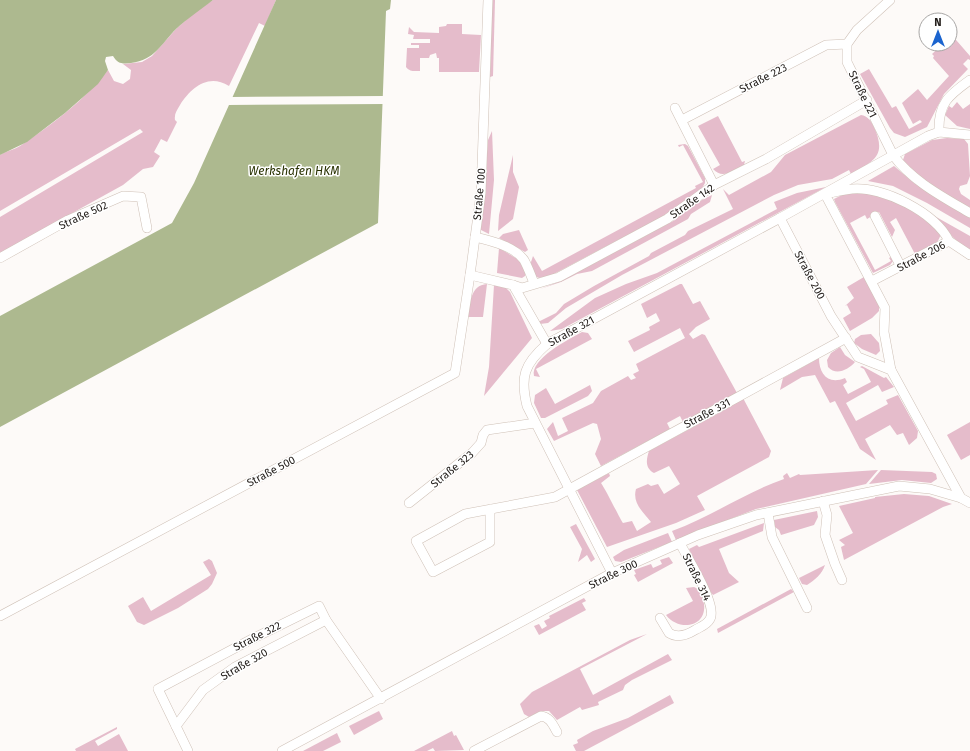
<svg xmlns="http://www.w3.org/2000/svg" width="970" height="751" viewBox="0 0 970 751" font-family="'Fira Sans',sans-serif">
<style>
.green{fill:#e5bccb}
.water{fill:#adb98f}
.pier{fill:#fdfaf8}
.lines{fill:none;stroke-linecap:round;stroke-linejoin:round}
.minor-casing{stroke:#cfc1b7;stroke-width:10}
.minor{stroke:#fff;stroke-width:9}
.labels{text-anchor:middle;stroke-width:3;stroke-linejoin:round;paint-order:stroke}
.street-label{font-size:11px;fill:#25201d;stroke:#fff}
.water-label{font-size:12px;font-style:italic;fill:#283100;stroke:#fff}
</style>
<rect width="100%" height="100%" fill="#fdfaf8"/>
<g class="green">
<path d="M213,0H276L265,26L259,23L229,86C208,73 191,88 180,105C177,110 174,114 175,120L177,122L167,142L161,139L154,152L160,156L153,167L143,169L123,185L0,253V217L143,132L140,129L0,211V155C6,151 14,150 20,146C51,125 84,101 108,70L114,81L123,84L130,79L131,70L123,64L142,62L152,56L176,29L195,12Z"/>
<path d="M492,0H495L493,76L490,77Z"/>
<path d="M447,24H462V34L481,35L479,72H439V58H437L436,53L430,55L429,58H420V71C414,71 410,72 406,67L407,48H419V45H411V43H430V39H413L414,35L408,34L409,27L414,32L439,33V27L446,26Z"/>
<path d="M950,33L970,56V60L968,59L963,64L968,69L944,94L927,127L905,137L894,133L890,128L860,74L869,69L892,108L896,106L909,129L922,122L920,120L913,124L902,103L918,89L927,100L949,76L933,58L934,56L932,54L943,44H950L953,42L950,38Z"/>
<path d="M957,102L963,109L970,104V129L957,126L945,115L949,106L952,108Z"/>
<path d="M861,115C868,116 871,121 874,127C887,156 874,161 851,174L849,170L832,179L798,185L774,195L622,275L566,308L548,323L540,324L538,322L556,313L564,304L594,286L649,256L651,253L685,235L688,231L733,209L723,189L729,195L771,172L785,155Z"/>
<path d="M718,116L742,162L745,161L744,165C733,170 723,180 713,169L720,165L698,126Z"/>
<path d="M492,131L494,180L489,234L481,230L479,225L482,221L488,140Z"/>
<path d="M947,138L964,139L968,144L970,176L967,184L960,186L959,189L961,194L970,200V210C952,199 913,178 903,160L905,154L932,140Z"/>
<path d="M685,144L688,146L705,178V183L701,190L669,213L550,276L539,278L535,276L530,265L533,256L542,271L696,188L695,186L703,182L683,145L679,147L678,145Z"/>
<path d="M513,155V172L519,187L513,219L498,231L499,215Z"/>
<path d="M894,166L914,183L970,218V228L927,203L893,186L868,181Z"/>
<path d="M826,187L562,329L550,331L595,298L626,284L657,273L777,209L774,202L797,193Z"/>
<path d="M850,191L880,196L912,209L941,232C940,245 926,250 916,256L896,218L890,222L895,230L892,237L879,212L867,219L865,215L850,223L875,270L891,261L889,258L891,257L893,261L890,265L873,273L835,202L834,199Z"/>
<path d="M712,195L710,202L691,214L688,219L592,271L577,274L561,282L540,289L561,281L675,220L690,206Z"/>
<path d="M922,209L970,236V251C952,239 939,222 922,209Z"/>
<path d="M519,230L528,250L525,252L499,238L503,234Z"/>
<path d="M499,248L519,260L526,273L525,276L522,278L497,273Z"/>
<path d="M864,277L879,303V311L872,318L850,331L843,318L851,313L847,305L845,306L854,298L847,287Z"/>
<path d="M487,284L483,317H468C470,304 470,285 487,284Z"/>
<path d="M680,284H682L693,304L700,301L710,319L696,327L689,334L693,339L702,334L705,335L737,393L683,422L680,416L667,423L670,429L601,466L595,454L601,439L597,424L593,423L554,441L547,429L553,422L558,436L568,431L562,418L593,403L601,391L628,376L631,380L636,378L633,374L639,371L636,364L685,338L680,328L634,352L628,341L650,330L649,327L660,321L656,313L647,318L641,304Z"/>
<path d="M494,285L506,288L510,292L532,338L484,396L489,367Z"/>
<path d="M582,332L588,333L592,339L536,369L540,377L534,376C530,359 569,339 582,332Z"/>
<path d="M871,334L879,343L880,351L876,355L862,349L854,343L855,339L861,335Z"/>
<path d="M840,347L845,355L855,362C848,370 836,376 828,367L827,360L831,353Z"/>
<path d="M819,358C819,374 828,385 845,378L847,382L843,385L848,394L871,382L864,369L860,367L862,366L884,378L886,377L894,387L882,392L878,385L846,403L856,421L888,404L886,400L898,395L918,431L917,438L909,445L903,433L897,435L890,425L865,439L876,460L860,449L835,401L830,403L815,375L802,377L780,390L783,378Z"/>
<path d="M590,385L592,391L588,396L545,418H541L534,403L535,395L546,388L555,404Z"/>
<path d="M743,398L771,451L769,457L697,496L705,510L676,523L607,547L577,490L609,473L610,476L601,483C606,490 620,519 623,523L632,521L637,531L651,522C643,512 632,503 636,489L648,484L651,486L658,484L664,494L680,484L669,466L654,473C645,468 646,460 649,451L730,407L731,404Z"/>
<path d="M970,422V455L961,460L947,435Z"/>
<path d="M878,470L866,484L756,509L676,540L672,531C711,517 744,493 784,479L783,476L787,473L790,478L799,474L800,475Z"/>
<path d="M881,470L932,472L936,474L937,479L931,483L902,480L869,484Z"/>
<path d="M904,494L929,496L952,504L943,507L844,560L841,547L845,545L839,540L853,533L839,506L875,498V497Z"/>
<path d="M817,511L818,517L814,525L781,535L779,530L775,527L774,520Z"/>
<path d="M764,523L763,531L719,549L729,573L739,582L713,595L708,589L689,549L697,545L699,547Z"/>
<path d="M576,524L595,559L591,562L587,555L578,562L582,549L570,527Z"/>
<path d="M668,533L672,542L621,562L615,561L613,557L624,550Z"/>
<path d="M669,557L673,563L638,582L634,575L636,574L634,570L651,564L653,568L662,564L660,560Z"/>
<path d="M209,559L212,561L217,573L212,584L208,589L178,608L144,625L137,622L128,606L143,597L151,611L211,575L203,562Z"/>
<path d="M825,565C822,574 815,580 807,585L802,584L799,578Z"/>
<path d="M694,587L698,589C700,594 703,598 704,604C707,627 679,632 666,615L693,601L686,588Z"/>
<path d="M791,589L794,592L718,633L717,629Z"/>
<path d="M584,598L586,601L582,603L586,610L539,635L534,626L539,624L542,629L547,626L544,621L550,618L549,616Z"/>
<path d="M647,634L580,669L593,695L668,654L672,660L632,680L625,685L623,690L598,702L599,705L582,710L580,707L557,720L549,711H541L529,717L524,714L520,704L532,692L630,640Z"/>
<path d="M670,695L674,703L584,751H576L573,745L578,743L577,740L593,731L628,718Z"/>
<path d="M379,711L383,719L354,735L349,726Z"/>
<path d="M117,727V729L95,741L98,746L119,734L128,751H76L75,749Z"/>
<path d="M452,731L454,736L456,735L464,750L435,751L433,748L427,751H414Z"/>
<path d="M337,733L341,742L323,751H303Z"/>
</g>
<g class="water">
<path d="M0,0H213C200,10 188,18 176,29C161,44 155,60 131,63C122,64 118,64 113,56L106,57L105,61L108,70L98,84L65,113L27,142L0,155Z"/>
<path d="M276,0H391L390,9L386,11L378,223L0,427V316L172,223L194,183Z"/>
</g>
<path class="pier" d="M385,96V104L227,105L231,97Z"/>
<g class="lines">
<g class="minor-casing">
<g id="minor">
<path d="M488,0L481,193L470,275L513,285L547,344"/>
<path d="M890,0L857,30L847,44V62L893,155C912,181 943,197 970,213"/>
<path d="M675,108L714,185"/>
<path d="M682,120L826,45L847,44"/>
<path d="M939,132C938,103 949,95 970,80"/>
<path d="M875,216L901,267"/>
<path d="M475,237C491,241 514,246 524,260C528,267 531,276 534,283"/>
<path d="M949,241L970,255"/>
<path d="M0,258L68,220L123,196L141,197L147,228"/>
<path d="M872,281L949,241C936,213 883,186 852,189C843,190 834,192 825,194L885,308L884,332L891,370"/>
<path d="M513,285L522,288L559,277L667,219L714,185L766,159L867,100"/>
<path d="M961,498L891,370L858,357L831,316L780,218L928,136L939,132L970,135"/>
<path d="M823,501L827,515L825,535L835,564L842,580"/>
<path d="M409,503L472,453L481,443L483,435L487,430L535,423"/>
<path d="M490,509V542L433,572L416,541L465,514L555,497L846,338"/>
<path d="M768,513L772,537L807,608"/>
<path d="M612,573L527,406C520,377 524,364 547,344L780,218"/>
<path d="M0,616L455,373L470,275"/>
<path d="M660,618L669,633C677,638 687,635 695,630C700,627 707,625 710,619C718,605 687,558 680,543"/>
<path d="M176,726L203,690L235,667L326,620"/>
<path d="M188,751L158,689L254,638L319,606L326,620L381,699"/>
<path d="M282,751L612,573L698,535L756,515L899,486L930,489L961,498L970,503"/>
<path d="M474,751L541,716C550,717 553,725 557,732"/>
</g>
</g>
<use href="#minor" class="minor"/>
</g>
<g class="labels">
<g class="street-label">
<text transform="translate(763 78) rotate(-27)" y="4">Straße 223</text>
<text transform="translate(863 94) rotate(64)" y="4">Straße 221</text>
<text transform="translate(479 194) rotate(-85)" y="4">Straße 100</text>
<text transform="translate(692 201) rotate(-35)" y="4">Straße 142</text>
<text transform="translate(83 215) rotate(-25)" y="4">Straße 502</text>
<text transform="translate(921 256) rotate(-28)" y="4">Straße 206</text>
<text transform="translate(810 275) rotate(62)" y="4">Straße 200</text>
<text transform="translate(571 331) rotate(-29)" y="4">Straße 321</text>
<text transform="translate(707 413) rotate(-28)" y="4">Straße 331</text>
<text transform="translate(452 469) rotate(-39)" y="4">Straße 323</text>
<text transform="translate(271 471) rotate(-28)" y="4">Straße 500</text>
<text transform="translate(613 574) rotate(-26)" y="4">Straße 300</text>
<text transform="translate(697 577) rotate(64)" y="4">Straße 314</text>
<text transform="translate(257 636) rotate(-27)" y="4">Straße 322</text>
<text transform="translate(244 664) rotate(-30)" y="4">Straße 320</text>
</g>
<g class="water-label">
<text x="294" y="175">Werkshafen HKM</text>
</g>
</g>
<g transform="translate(938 32)"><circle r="19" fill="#ffffff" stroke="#a8a6a5"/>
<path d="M0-3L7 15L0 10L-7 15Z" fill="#1b64cf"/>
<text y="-6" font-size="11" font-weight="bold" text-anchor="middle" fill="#25201d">N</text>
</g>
</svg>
